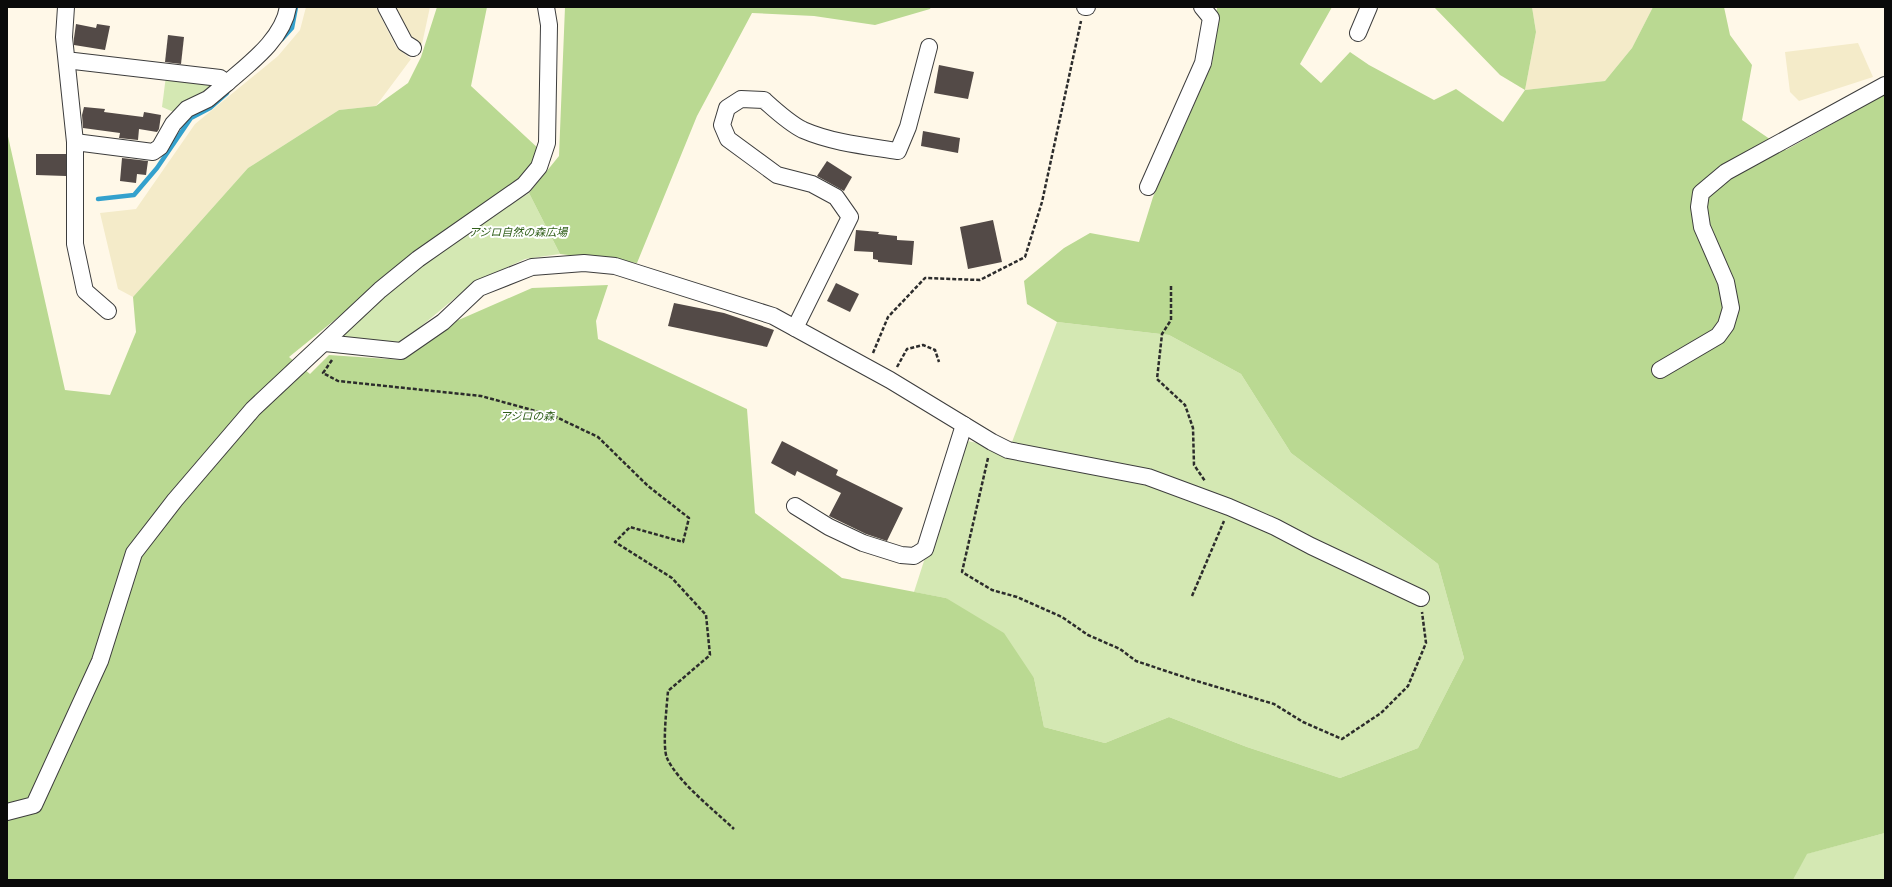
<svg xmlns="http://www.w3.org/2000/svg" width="1892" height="887" viewBox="0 0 1892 887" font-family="'Noto Serif','Noto Sans JP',serif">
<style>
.farmland{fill:#f4ebc9}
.green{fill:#d4e8b3}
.forest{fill:#bad992}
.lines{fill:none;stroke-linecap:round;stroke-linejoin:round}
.stream{stroke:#34a1cd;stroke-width:4.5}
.building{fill:#534a47}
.minor-casing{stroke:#3d3d3d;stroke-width:18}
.path{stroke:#2c2c2c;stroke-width:2.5;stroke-dasharray:4 2;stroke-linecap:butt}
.minor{stroke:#fff;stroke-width:16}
.labels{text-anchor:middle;stroke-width:4;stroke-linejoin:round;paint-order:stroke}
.park-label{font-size:11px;font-style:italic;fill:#32611c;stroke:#fff}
</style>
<rect width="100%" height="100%" fill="#fff8e8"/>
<g class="farmland">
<path d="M306,7H376L396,47L411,59L376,106L339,110L248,168L133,297L118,289L100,213L136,209L195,124L278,56L300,30Z"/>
<path d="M393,7H430L422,44L411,40Z"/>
<path d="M1532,7H1653L1632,48L1605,81L1525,90L1536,32Z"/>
<path d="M1858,43L1873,77L1799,101L1790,92L1785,52Z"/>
</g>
<g class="green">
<path d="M166,76L219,85L176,113L162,107Z"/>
<path d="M529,193L560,254L525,259L473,283L401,343L336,337L392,288L464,235Z"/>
<path d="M1057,322L1169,335L1241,374L1291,453L1438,564L1464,658L1418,748L1340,778L1247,747L1169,717L1105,743L1044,727L1034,678L946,598L914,592L963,440L1009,450Z"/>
<path d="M1885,833V880H1793L1806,854Z"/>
</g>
<g class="forest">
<path d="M437,7H487L471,86L540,150L521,181L421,250L289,357L310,374L329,355L403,360L454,322L532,288L608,285L596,321L598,339L747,409L755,513L842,578L946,598L1004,633L1034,678L1044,727L1105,743L1169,717L1247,747L1340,778L1418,748L1464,658L1438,564L1291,453L1241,374L1169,335L1057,322L1027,304L1024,281L1064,248L1090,233L1139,242L1153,197L1212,64L1217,8L1332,7L1300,64L1321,83L1350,52L1369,65L1434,100L1456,89L1503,122L1525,90L1500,75L1434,7H1532L1536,32L1525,90L1605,81L1632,48L1653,7H1724L1730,35L1752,65L1742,120L1786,150L1885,94V833L1807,854L1793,880H7V132L65,390L110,395L136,332L133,297L248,168L339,110L376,106L408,83L421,57Z"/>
<path d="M565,7H931L930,9L875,25L814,16L752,13L697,116L637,263L560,254L529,193L559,156Z"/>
</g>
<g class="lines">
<g class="stream">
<path d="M282,39L292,28L296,7"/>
<path d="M98,199L134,195L157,168L191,118L210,108L227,93"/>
</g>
</g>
<g class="building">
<path d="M76,24L96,28L97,24L110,26L105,50L74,45V38Z"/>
<path d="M168,35L184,37L181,64L165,62Z"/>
<path d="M939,65L974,72L968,99L934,93Z"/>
<path d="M84,107L105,109L104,112L143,117L144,112L161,115L159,129L157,132L139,129L138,140L119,138L120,133L83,128L82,115Z"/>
<path d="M923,131L960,138L958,153L921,146Z"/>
<path d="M36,154H66V176L36,175Z"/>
<path d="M122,158L148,161L146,175L137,174L136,183L120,181Z"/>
<path d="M827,161L852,177L844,191L817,176Z"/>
<path d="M993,220L1002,262L968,269L960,227Z"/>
<path d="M856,230L879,232L878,234L897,236V240L914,241L912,265L878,262V260L873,259V252L854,251Z"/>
<path d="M836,283L859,294L850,312L827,301Z"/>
<path d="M674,303L724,313L774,330L767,347L668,326Z"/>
<path d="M782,441L838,470L836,475L903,508L887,541L866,534L829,516L841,493L797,471L795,476L771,463Z"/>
</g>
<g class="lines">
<g class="minor-casing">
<g id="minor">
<path d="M66,7L64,37L75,142V244L85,291L108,311"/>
<path d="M386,7L405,43L413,48"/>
<path d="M1085,7H1087"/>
<path d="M1358,33L1369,7"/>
<path d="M67,63L74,61L220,78L227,83L208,99L187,109L173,124L160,147L153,152L75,142"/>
<path d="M227,83C250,63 283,39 288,7"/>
<path d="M1148,187L1203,63L1211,18L1202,7"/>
<path d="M795,328L850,217L836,197L812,184L777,175L728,139L722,125L727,108L741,99L764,100C775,110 789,123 803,130C833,143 866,146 898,151L908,127L929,47"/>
<path d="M325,343L401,351L443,322L479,288L532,267L584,263L615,266L773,316L890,380L992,442L1008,450L1148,477L1229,507L1275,527L1311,546L1421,598"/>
<path d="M1660,370L1718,336L1726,325L1731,308L1726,282L1702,227L1699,207L1701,193L1726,172L1885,85"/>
<path d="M795,506L829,527L863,543L901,555L914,556L925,549L964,425"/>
<path d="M7,812L34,805L100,661L134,553L175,500L253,409L380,290L418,259L524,185L539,167L547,143L549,25L546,7"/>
</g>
</g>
<g class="path">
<path d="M1171,286V320L1162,334L1157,379L1185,405L1193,428L1194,465L1205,481"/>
<path d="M873,353L888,317L925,278L980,280L1025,257L1042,202L1081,21"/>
<path d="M332,360L323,373L338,381L481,396L554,416L598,437L648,486L689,518L683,542L630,527L615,542L672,578L706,615L710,655L668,691C667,704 662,747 667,758C677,781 715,811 734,829"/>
<path d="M897,367L907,349L923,345L935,350L939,362"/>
<path d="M988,458L962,572L992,590L1017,597L1062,617L1088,635L1120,649L1136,661L1190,679L1274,704L1303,722L1342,739L1381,713L1408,686L1426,643L1422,612"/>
<path d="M1192,596L1224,521"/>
</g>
<use href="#minor" class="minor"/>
</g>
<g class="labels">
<g class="park-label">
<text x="518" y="236">アジロ自然の森広場</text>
<text x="527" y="420">アジロの森</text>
</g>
</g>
<rect width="1892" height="887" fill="none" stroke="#0a0a0a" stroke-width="16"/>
</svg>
